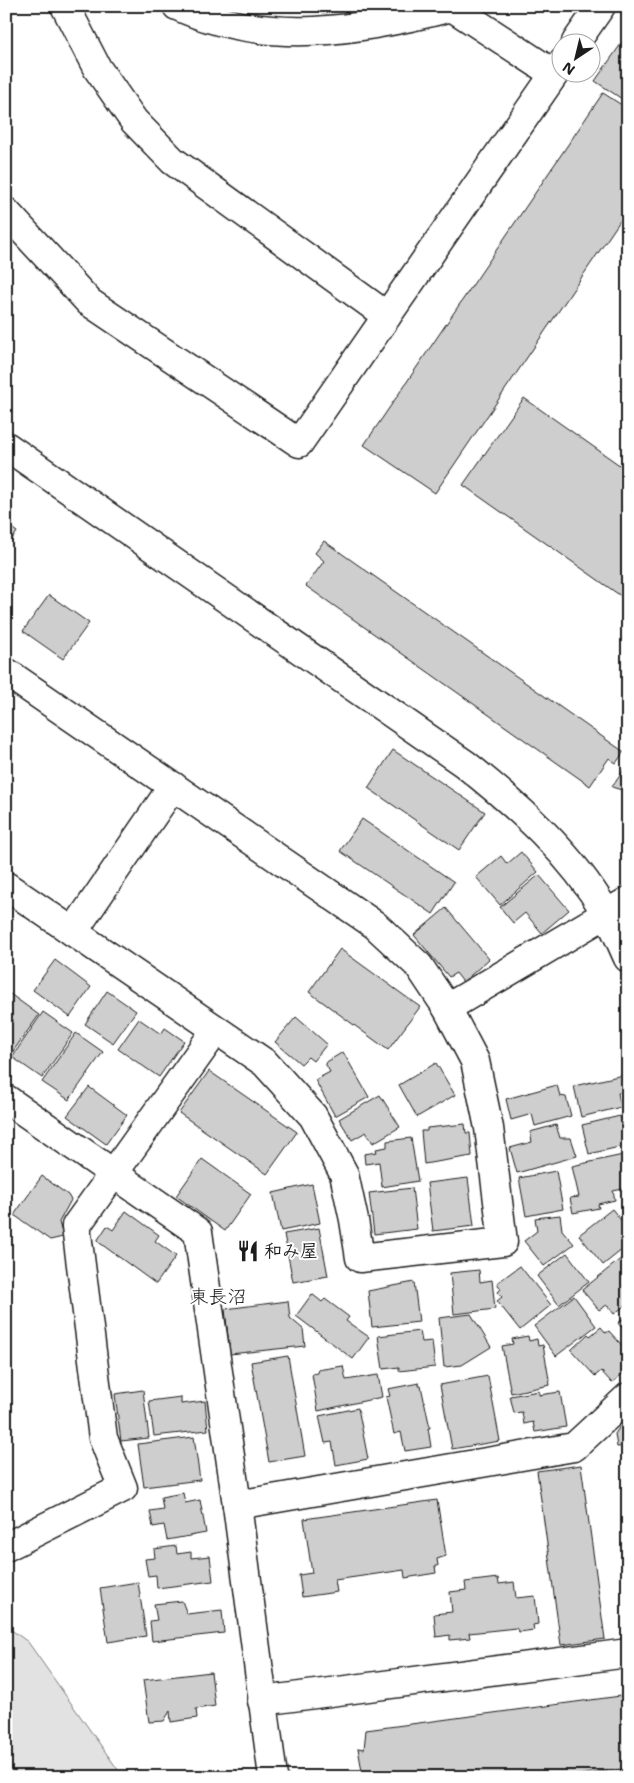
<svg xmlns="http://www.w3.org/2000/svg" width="634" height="1783" viewBox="0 0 634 1783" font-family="'Shantell Sans','Klee One',sans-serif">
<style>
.green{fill:#e2e2e2;stroke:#7f7f7f}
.building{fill:#cecece;stroke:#1c1c1c}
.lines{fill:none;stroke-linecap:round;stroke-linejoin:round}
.minor-casing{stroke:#1c1c1c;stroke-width:31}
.minor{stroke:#fff;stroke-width:28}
.labels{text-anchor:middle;stroke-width:4;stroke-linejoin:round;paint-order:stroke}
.poi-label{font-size:18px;font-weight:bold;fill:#1c1c1c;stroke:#fff;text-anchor:start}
.neighbourhood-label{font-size:19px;fill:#1c1c1c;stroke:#fff}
</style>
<rect width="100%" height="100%" fill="#fff"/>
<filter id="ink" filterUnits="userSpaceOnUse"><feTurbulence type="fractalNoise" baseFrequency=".02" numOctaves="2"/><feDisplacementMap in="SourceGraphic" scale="10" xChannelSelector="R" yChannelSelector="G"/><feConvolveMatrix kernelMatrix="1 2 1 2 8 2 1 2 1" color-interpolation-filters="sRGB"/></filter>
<g filter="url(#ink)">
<path class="green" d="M6,1626L28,1642L123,1777H6Z"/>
<g class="building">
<path d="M628,34V103L595,81Z"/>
<path d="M603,93L628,109V209L435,493L364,445Z"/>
<path d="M524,398L628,471V601L463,485Z"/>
<path d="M6,524L17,532L6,548Z"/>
<path d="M324,541L624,752L616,763L609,758L590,786L306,586L324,561L315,553Z"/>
<path d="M49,595L89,623L63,659L23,631Z"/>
<path d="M393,750L485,812L459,850L368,788Z"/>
<path d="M628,764V792L612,787Z"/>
<path d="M362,819L454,882L433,914L340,851Z"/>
<path d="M521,852L538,872L500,905L476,877L501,856L507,864Z"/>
<path d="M539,875L569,910L542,933L525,913L513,923L500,907Z"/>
<path d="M446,908L489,959L463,982L456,973L449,977L414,935Z"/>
<path d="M340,949L420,1007L388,1050L309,992Z"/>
<path d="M55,960L91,987L70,1017L33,990Z"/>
<path d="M6,991L39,1015L6,1061Z"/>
<path d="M107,991L136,1011L113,1043L85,1024Z"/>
<path d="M43,1012L73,1033L42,1078L12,1057Z"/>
<path d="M296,1017L327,1044L313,1061L308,1057L301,1064L275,1042Z"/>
<path d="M139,1019L161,1034L165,1028L184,1041L159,1077L118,1049Z"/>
<path d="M76,1033L103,1052L69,1100L42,1082Z"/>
<path d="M343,1052L369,1097L335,1116L315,1080L330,1072L325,1063Z"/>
<path d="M436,1063L455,1095L417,1117L399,1085Z"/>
<path d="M209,1071L297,1132L267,1174L179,1113Z"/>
<path d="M623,1075L627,1091L618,1093L621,1107L581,1117L574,1086Z"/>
<path d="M557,1085L560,1096L566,1097L571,1116L535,1126L532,1114L511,1120L506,1099Z"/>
<path d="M89,1087L127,1115L106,1144L67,1116Z"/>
<path d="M380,1095L400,1127L373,1143L366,1132L352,1140L339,1119Z"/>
<path d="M620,1116L624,1131L628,1130V1145L589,1154L582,1125Z"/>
<path d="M465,1124L466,1133H470L472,1156L424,1164L421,1131H427V1128Z"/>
<path d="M556,1125L560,1138H571L577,1156L517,1173L510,1148L532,1142L530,1132Z"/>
<path d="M411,1138L418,1181L382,1187L379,1162L365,1164L364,1154L377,1152L376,1149L387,1147V1141Z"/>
<path d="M623,1155L628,1188L613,1191L615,1200L598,1204L599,1208L573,1213L570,1198L579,1197L572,1166Z"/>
<path d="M202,1159L251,1194L225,1231L176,1196Z"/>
<path d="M556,1171L563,1209L526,1216L519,1178Z"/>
<path d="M42,1176L68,1195L71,1200L59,1222L63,1237L50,1240L14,1215Z"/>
<path d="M468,1178L474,1226L433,1231L427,1183Z"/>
<path d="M312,1184L320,1223L281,1231L273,1193Z"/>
<path d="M412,1188L417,1229L374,1234L369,1193Z"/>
<path d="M612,1209L628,1229V1245L603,1265L579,1235Z"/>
<path d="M126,1211L159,1235L155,1241L176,1256L156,1284L97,1241L107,1226L113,1230Z"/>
<path d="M560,1215L562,1230L574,1244L544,1266L524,1241L537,1231L535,1218Z"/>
<path d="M319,1228L328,1276L293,1282L284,1234Z"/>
<path d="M567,1253L589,1282L559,1305L537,1276Z"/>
<path d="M628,1253V1303L614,1314L607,1305L599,1310L582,1290Z"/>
<path d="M520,1266L551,1305L520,1330L497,1301L502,1297L498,1292L501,1289L497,1283Z"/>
<path d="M479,1270L480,1282L492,1280L495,1309L454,1314L450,1273Z"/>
<path d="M414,1282L419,1322L372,1327L368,1291Z"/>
<path d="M312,1294L322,1302L325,1299L349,1317L346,1321L369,1337L353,1359L296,1316Z"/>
<path d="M574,1296L596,1326L556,1356L534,1326Z"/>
<path d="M288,1301L290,1318L303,1329L305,1346L230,1354L225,1309Z"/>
<path d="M471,1314L491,1347L462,1365L444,1367L439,1318Z"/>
<path d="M628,1315V1336L618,1323Z"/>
<path d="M601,1327L606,1333L609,1331L628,1352V1369L612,1383L601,1371L595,1376L571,1350L588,1334L590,1336Z"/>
<path d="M420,1331L422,1342L432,1341L435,1367L399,1371V1367L383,1369L378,1336Z"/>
<path d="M528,1336L529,1341L537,1339L538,1346L543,1345L550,1385L511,1393L502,1346L513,1344L512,1339Z"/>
<path d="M288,1356L305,1456L269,1462L251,1362Z"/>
<path d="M343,1366L346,1380L378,1375L382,1397L318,1411L312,1374L318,1373L317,1370Z"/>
<path d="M488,1376L500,1441L452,1449L440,1385Z"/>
<path d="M419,1383V1386H421L430,1428H428L431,1447L405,1451L401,1432L394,1434L386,1397L390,1396L388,1389Z"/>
<path d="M143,1390L149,1438L121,1441L115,1394Z"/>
<path d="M539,1391V1395L560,1392L566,1427L535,1432L533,1422L524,1424L522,1412L514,1413L510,1396Z"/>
<path d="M181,1397V1404L205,1401L208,1430L154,1436L149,1401Z"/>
<path d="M358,1408L368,1459L336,1465L332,1442L325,1443L319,1416Z"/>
<path d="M625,1419H628V1446L617,1447L615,1434Z"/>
<path d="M194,1437L200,1480L144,1487L138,1444Z"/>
<path d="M581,1465L605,1639L561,1645L537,1471Z"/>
<path d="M183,1493L185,1503L200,1500L206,1533L167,1540L164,1525L153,1527L150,1511L163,1509L161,1497Z"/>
<path d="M437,1500L446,1556L437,1559L438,1566H435L436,1573L405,1578L404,1570L335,1580L337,1592L302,1597L299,1575L312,1573L304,1519Z"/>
<path d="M176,1546L177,1554L191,1552V1558L210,1556L213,1581L157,1588L156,1575L148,1576L145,1559L155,1558L154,1549Z"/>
<path d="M498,1578L499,1584L514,1582L516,1598L535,1596L538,1624L533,1625L534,1630L519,1632L516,1628L469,1633L470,1638L450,1640V1635L436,1637L434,1614L452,1612L450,1592L466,1590L465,1582Z"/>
<path d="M138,1582L146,1636L108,1642L100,1588Z"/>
<path d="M182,1601L187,1614L222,1610L224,1633L152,1641L150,1621L157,1620L154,1604Z"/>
<path d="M211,1672L215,1706L196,1709L197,1718L171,1722L170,1711L164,1721L149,1722L143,1680Z"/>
<path d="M628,1695V1768L563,1777H363L358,1748L364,1749L366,1730Z"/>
</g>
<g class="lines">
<g class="minor-casing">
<g id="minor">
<path d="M65,6L97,68L134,121L173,161L387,316"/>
<path d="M177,6C267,47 360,31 452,7L554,74"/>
<path d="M576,42L601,6"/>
<path d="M6,212L89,302L299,443L562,63"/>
<path d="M6,446L465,764C519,807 571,853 606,913C615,927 621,943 628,958"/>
<path d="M6,672L375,925L419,966L447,1008L475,1061L489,1128L503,1242L360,1258L354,1220L344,1174L313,1116L265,1063L6,886"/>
<path d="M73,932L173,786"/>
<path d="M447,1008L628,901"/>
<path d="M6,1099L198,1232L237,1505"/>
<path d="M6,1547L123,1488L103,1438L76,1226L216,1030"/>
<path d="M262,1701L628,1653"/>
<path d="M273,1777L237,1505L574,1447L628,1397"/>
</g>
</g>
<use href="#minor" class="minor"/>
</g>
</g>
<defs>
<g id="restaurant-bare" transform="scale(1.725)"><path d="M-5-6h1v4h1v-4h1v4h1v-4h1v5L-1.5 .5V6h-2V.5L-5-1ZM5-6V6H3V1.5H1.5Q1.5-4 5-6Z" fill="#1c1c1c" stroke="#fff" stroke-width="2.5" paint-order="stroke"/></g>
</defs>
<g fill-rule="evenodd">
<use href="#restaurant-bare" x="248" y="1251"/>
</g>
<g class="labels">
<g class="poi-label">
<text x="264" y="1257">和み屋</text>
</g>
<g class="neighbourhood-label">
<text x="218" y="1303">東長沼</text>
</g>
</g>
<rect width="634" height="1783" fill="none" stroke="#fff" stroke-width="25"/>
<rect x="12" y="12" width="609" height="1758" fill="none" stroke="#1c1c1c" stroke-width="2" filter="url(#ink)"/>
<g transform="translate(576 58) rotate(215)"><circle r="24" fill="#ffffff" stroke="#a4a4a4"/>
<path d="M0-4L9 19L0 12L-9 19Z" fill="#1c1c1c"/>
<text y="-8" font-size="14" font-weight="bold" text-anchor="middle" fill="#1c1c1c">N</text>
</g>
</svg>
